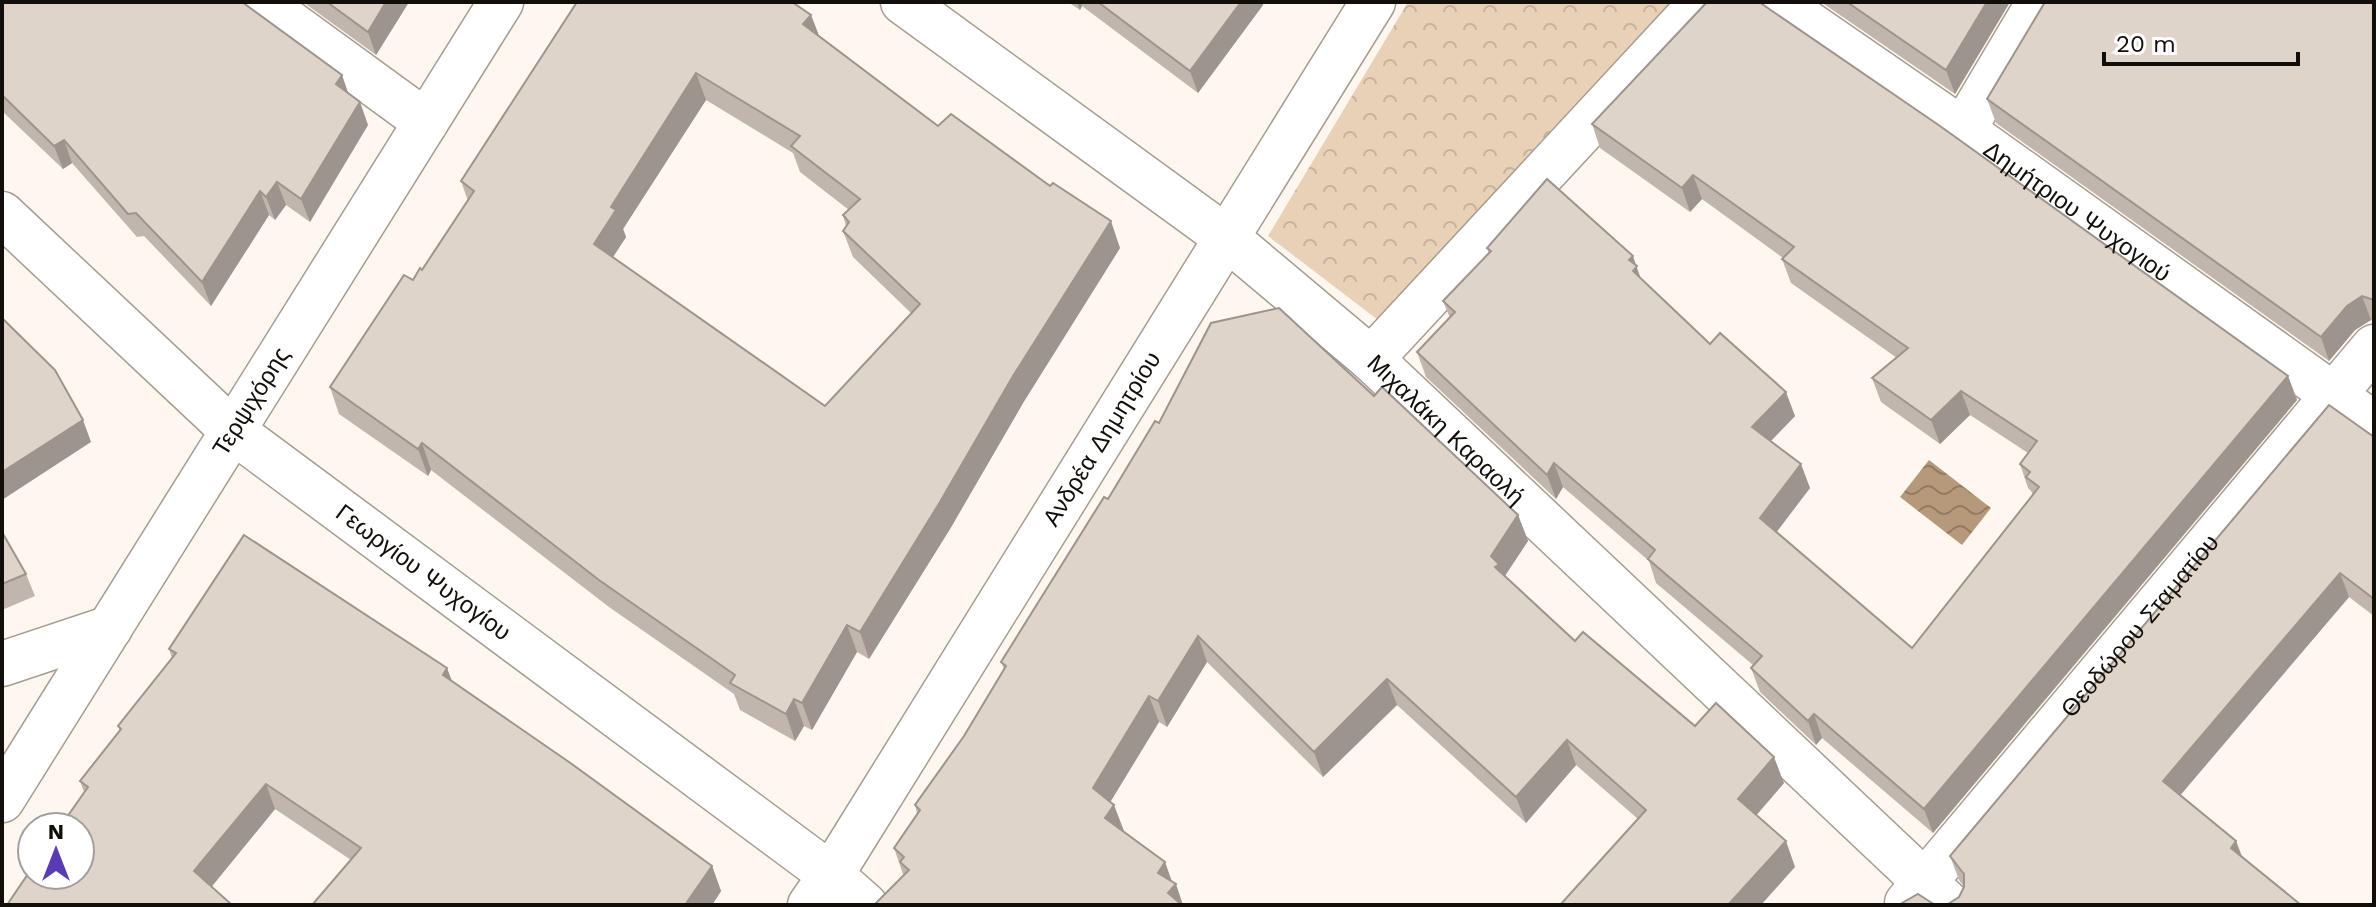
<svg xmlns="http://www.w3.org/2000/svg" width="2376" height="907" viewBox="0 0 2376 907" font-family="'Work Sans',sans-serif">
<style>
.park{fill:url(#park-crowns)}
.water{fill:url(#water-waves)}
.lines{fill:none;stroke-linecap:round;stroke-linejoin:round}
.minor-casing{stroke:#a69c90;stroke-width:47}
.minor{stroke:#fff;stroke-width:44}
.wall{fill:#c0b6ad;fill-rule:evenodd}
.shaded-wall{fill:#9c948d}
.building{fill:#dfd4c9;stroke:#9c948d;stroke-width:2;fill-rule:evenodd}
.labels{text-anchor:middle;stroke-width:6;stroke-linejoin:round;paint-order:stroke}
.street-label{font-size:24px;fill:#120e0a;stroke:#fff}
</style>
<defs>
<pattern id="park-crowns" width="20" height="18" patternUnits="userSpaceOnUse" patternTransform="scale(2)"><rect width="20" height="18" fill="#e9d1b8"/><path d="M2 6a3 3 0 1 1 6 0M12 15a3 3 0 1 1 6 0" fill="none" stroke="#c7b29d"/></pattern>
<pattern id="water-waves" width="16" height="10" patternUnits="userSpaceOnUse" patternTransform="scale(2)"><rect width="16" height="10" fill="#b5997a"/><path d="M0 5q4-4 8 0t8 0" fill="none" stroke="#927b62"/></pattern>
</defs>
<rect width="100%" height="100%" fill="#fef7f0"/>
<path class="park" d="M1408,2H1682L1382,323L1268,236Z"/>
<path class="water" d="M1929,460L1991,508L1962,545L1900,497Z"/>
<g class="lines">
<g class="minor-casing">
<g id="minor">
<path d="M261,2L426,122"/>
<path id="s1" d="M903,2L1227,238L1371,359L1949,905"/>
<path id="s2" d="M1777,2L1963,130L2374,424"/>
<path d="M1963,130L2039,2"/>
<path id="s3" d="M2,214L233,431L831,875L865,905"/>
<path d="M1371,359L1702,2"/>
<path d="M2,664L110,628"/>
<path id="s4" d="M2,800L501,2"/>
<path id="s5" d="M1907,903L2374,347"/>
<path id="s6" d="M810,905L831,875L1373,2"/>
</g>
</g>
<use href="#minor" class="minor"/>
</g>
<g class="wall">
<path d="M2,2L349,93L368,125L310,222L286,205L275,220L269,215L211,306L144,236L137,237L72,163L63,169L2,111Z"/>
<path d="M303,2H409L376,55Z"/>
<path d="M1068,2H1262L1263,5L1198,93L1082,6L1080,10Z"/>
<path d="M1821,2H2010L1955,94Z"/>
<path d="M2374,2V321L2371,320L2355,330L2329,361L1996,123L1987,99Z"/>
<path d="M811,15L819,36L938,126L1120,248L1023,403L950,529L869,659L857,652L812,730L804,726L795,741L740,710L734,694L609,607L431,470L428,476L339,414L330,387L422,270L468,201L461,181ZM706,100L793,153L800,172L849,210L843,215L846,226L843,231L853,257L911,313L825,406L613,257L626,237L623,229Z"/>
<path d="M1592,124L2288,376L2297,400L1933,833L1822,738L1816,745L1760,692L1751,668L1753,665L1656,583L1649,561L1563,487L1556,499L1426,377L1417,352L1450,318L1443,301L1489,254L1487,248L1642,280L1710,344L1795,416L1771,441L1810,488L1776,532L1912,648L2033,495L2031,491L2028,488L2020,464L2028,453L1970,415L1940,444L1881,402L1872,378L1897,358L1791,283L1782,259L1783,258L1702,199L1690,212L1600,148Z"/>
<path d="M1374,396L1518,515L1528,541L1505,576L1575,641L1695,726L1784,783L1756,815L1795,867L1638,819L1576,765L1526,823L1397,705L1323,777L1207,662L1167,727L1159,722L1110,802L1123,832L1165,862L1172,881L903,874L894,848L917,813L915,805L964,736L1004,669L1001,662L1159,423Z"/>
<path d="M2374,437V616L2349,597L2180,795L2236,841L2242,856L1948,904L1959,897L1964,887L1959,880L1950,856Z"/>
<path d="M2,532L26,574L35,596L2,610Z"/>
<path d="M169,649L452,681L712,866L721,891L712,905H312L351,860L275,809L212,886L84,792L80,781L120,731L118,726L172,658Z"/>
</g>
<g class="shaded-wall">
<path d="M386,2H409L376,55L368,32Z"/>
<path d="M1077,2H1081L1082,6L1080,10Z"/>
<path d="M1241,2H1262L1263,5L1198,93L1190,71Z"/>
<path d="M1987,2H2010L1955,94L1946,70Z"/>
<path d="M811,15L821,41L803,24Z"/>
<path d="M696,73L706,100L623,229L626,237L604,271L594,244L611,207Z"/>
<path d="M342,75L350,98L336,84Z"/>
<path d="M360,102L368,125L310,222L301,199Z"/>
<path d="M64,140L72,163L63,169L54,146Z"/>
<path d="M1693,175L1702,199L1690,212L1682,188Z"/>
<path d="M277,182L286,205L275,220L266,197Z"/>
<path d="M260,191L269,215L211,306L202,282Z"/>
<path d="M1111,221L1120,248L1023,403L950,529L869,659L860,632L1013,376Z"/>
<path d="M1633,256L1645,291L1641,296L1629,260Z"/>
<path d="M2362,296L2371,320L2355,330L2329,361L2321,337L2347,306Z"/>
<path d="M2288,376L2297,400L1933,833L1924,809Z"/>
<path d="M1961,391L1970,415L1940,444L1931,420Z"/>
<path d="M1786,392L1795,416L1761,451L1752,427Z"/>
<path d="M83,420L91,442L2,500V472Z"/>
<path d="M422,443L431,470L428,476L418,449Z"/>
<path d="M1554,463L1563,487L1556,499L1547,475Z"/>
<path d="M1801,464L1810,488L1769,542L1760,518Z"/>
<path d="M1518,515L1528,541L1504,577L1505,593L1491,556Z"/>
<path d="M2340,573L2349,597L2172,805L2163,781Z"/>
<path d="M847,625L857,652L812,730L802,703Z"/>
<path d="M1198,636L1207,662L1167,727L1158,701Z"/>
<path d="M447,668L457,694L443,675Z"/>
<path d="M1387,679L1397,705L1323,777L1314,752Z"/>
<path d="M1149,696L1159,722L1103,814L1093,788Z"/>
<path d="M794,699L804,726L795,741L786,714Z"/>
<path d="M1814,714L1822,738L1816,745L1808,721Z"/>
<path d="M1567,740L1576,765L1526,823L1516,797Z"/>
<path d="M1774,757L1784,783L1748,825L1738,799Z"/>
<path d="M266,784L275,809L204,896L194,871Z"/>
<path d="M1114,805L1124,831L1114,844L1105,818Z"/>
<path d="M1786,841L1795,867L1761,905H1728Z"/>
<path d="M2236,841L2245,866L2231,848Z"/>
<path d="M1165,862L1173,886L1176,884L1183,905H1173L1158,873Z"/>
<path d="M712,866L721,891L712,905H685Z"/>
</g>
<g class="building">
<path d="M2,2H242L342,75L336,84L360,102L301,199L277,182L266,197L260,191L202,282L136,213L128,214L64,140L54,146L2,95Z"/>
<path d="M327,2H386L368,32Z"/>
<path d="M577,2H792L811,15L803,24L938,126L951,114L1050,186L1053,183L1111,221L1013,376L940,502L860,632L847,625L802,703L794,699L786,714L730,683L735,675L599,580L422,443L418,449L330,387L404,275L413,280L420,268L422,270L474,191L461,181ZM696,73L800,136L791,146L860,199L843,215L849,222L843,231L920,304L825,406L594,244L616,210L611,207Z"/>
<path d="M1098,2H1241L1190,71Z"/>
<path d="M1707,2H1759L1940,126L2288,376L1924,809L1814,714L1808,721L1751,668L1762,656L1648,559L1655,550L1554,463L1547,475L1417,352L1455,312L1443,301L1491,251L1487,248L1547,179L1633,256L1629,260L1637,266L1633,271L1710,344L1720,333L1786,392L1752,427L1801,464L1760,518L1912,648L2039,487L2026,477L2030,472L2020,464L2037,441L1961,391L1931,420L1872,378L1908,348L1782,259L1794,247L1693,175L1682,188L1592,124Z"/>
<path d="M1847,2H1987L1946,70Z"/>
<path d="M2045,2H2374V300L2362,296L2347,306L2321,337L1987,99Z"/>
<path d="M1279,308L1374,396L1382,387L1518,515L1491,556L1499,564L1495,567L1575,641L1583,632L1695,726L1716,703L1774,757L1738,799L1786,841L1728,905H1560L1646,810L1567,740L1516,797L1387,679L1314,752L1198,636L1158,701L1149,696L1093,788L1114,805L1105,818L1165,862L1158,873L1176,884L1168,893L1182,905H874L909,870L900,862L904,857L894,848L920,810L915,805L964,736L1006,666L1001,662L1104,497L1108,499L1155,421L1159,423L1211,323Z"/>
<path d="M2,318L55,370L83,420L2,472Z"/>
<path d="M2329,405L2374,437V599L2340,573L2163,781L2236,841L2231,848L2301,905H1939L1948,904L1959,897L1964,887V874L1950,856Z"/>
<path d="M2,532L26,574L2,584Z"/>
<path d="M244,535L447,668L443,675L569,762L712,866L685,905H312L361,848L266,784L194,871L232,905H7L32,868V875H80V827H60L88,787L80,781L121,729L118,726L176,653L169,649Z"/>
<path d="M1918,894L1935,905H1900L1902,903Z"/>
</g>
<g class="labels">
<g class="street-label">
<text dy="8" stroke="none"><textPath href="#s2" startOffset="366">Δημήτριου Ψυχογιού</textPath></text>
<text dy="8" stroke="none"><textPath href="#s4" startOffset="470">Τερψιχόρης</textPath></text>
<text dy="8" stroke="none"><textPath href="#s1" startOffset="692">Μιχαλάκη Καραολή</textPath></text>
<text dy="8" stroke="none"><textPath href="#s6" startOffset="550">Ανδρέα Δημητρίου</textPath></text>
<text dy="8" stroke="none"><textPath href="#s3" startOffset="554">Γεωργίου Ψυχογίου</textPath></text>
<text dy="8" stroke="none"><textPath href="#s5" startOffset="362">Θεοδώρου Σταματίου</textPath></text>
</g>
</g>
<rect width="2376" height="907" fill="none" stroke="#120e0a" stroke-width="8"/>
<g transform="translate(56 851)"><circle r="38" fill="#ffffff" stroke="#a09f9d" stroke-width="2"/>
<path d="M0-6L14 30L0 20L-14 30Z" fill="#593cb4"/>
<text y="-12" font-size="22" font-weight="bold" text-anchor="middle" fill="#120e0a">N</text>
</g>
<path d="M2104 52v12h194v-12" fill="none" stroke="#120e0a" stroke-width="4"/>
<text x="2116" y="52" font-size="24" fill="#120e0a" stroke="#ffffff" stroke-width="6" paint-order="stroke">20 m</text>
</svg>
